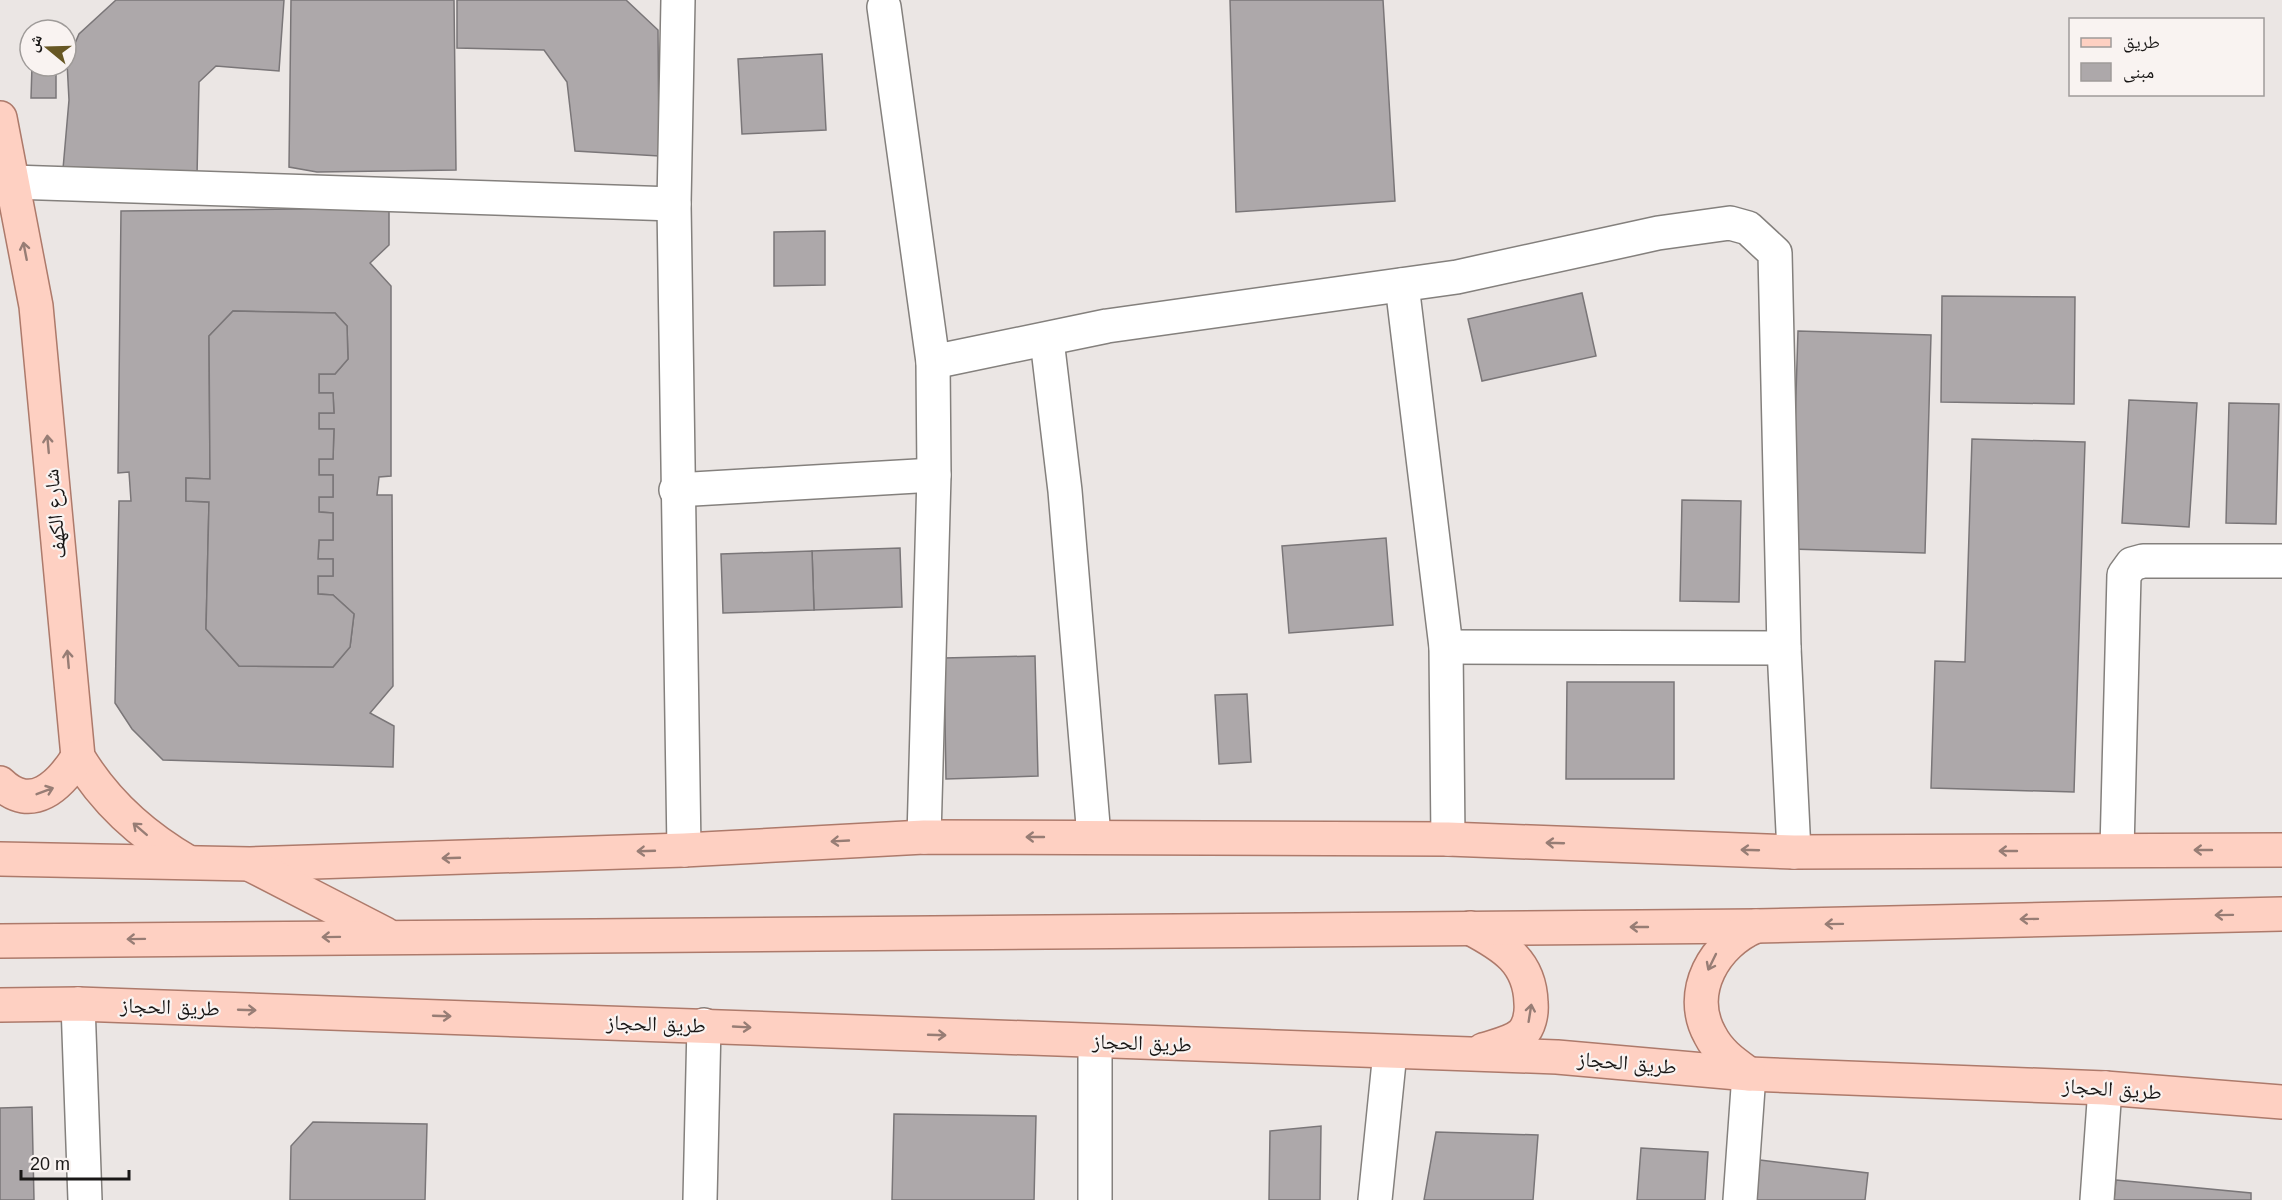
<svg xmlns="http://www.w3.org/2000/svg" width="2282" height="1200" viewBox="0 0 2282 1200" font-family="Helvetica,'Noto Naskh Arabic',sans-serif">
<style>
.building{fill:#ada8aa;stroke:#7a7678;stroke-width:1.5;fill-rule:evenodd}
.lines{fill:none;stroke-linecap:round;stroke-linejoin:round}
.minor-casing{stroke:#84807d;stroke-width:36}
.major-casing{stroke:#ad7a6b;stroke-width:36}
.minor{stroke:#fff;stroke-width:33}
.major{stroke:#fed0c2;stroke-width:33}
.oneway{stroke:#977d75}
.labels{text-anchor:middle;stroke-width:4.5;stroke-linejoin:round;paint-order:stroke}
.street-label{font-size:21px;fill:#191716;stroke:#f9f3f1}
</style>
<rect width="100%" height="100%" fill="#ebe6e4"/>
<g class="building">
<path d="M116,0H284L279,71L216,66L199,82L197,176L63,169L69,100L67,62L79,34Z"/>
<path d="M291,0H454L456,170L317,172L289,167Z"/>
<path d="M457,0H626L658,30L659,156L575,151L567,82L544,50L457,48Z"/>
<path d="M1230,0H1383L1395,201L1236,212Z"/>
<path d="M822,54L826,130L742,134L738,59Z"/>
<path d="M32,66H56V98H31Z"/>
<path d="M389,208V245L370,263L391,286V476L379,477L377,495H392L393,686L370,713L394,726L393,767L163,760L132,729L115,703L119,501H131L129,472L118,473L121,211ZM233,311L335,313L347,326L348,359L335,374H319V393H333L334,413H319V429H334L333,459H319V475H333V497H319V512L333,513V540H319L318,559H333V576H318V594L333,595L354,614L350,647L333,667L239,666L206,629L209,502L186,501V478L210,479L209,336Z"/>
<path d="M825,231V285L774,286V232Z"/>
<path d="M1582,293L1596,356L1482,381L1468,319Z"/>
<path d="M1942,296L2075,297L2074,404L1941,402Z"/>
<path d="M233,311L335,313L347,326L348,359L335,374H319V393H333L334,413H319V429H334L333,459H319V475H333V497H319V512L333,513V540H319L318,559H333V576H318V594L333,595L354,614L350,647L333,667L239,666L206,629L209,502L186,501V478L210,479L209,336Z"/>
<path d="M1798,331L1931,335L1925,553L1791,549Z"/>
<path d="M2129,400L2197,403L2189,527L2122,523Z"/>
<path d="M2229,403L2279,404L2276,524L2226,523Z"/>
<path d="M1972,439L2085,442L2074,792L1931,788L1935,661L1965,662Z"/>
<path d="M1682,500L1741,501L1739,602L1680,601Z"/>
<path d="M1386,538L1393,625L1289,633L1282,546Z"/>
<path d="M900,548L902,607L814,610L812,551Z"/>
<path d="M812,551L814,610L723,613L721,554Z"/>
<path d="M1035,656L1038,776L946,779L944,658Z"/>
<path d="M1567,682H1674V779H1566Z"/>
<path d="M1247,694L1251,762L1219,764L1215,695Z"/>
<path d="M32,1107L34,1200H0V1108Z"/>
<path d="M894,1114L1036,1116L1034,1200H892Z"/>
<path d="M313,1122L427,1124L425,1200H290L291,1146Z"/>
<path d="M1321,1126L1320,1200H1269L1270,1131Z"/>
<path d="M1436,1132L1538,1135L1533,1200H1424Z"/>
<path d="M1641,1148L1708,1152L1705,1200H1637Z"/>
<path d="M1760,1160L1868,1173L1865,1200H1756Z"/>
<path d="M2116,1180L2251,1193V1200H2114Z"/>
</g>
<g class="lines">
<g class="minor-casing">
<g id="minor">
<path d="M678,0L674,204L684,850"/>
<path d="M884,7L933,362L934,475L924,837"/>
<path d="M12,182L674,204"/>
<path d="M1402,285L1446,647L1448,839"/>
<path d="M1047,340L1065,491L1094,837"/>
<path d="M933,362L1107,326L1457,277L1658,233L1730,223L1748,228L1775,253L1784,648L1794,852"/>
<path d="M676,490L934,475"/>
<path d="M1446,647L1784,648"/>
<path d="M2117,850L2124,575L2132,564L2143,561H2282"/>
<path d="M78,1004L85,1200"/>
<path d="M700,1200L704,1025"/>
<path d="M1095,1200V1042"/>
<path d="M1375,1200L1390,1052"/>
<path d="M1740,1200L1749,1074"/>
<path d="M2097,1200L2105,1088"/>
</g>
</g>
<g class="major-casing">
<g id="major">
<path d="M0,118L36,306L78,757C105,802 143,836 188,862"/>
<path d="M0,783C32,814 60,785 78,757"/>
<path d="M0,859L250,864L684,850L924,837L1448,839L1794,852L2282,850"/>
<path d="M253,866L385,934"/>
<path d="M1470,928C1504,946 1530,962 1531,1003C1532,1014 1529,1027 1522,1034C1512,1043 1495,1046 1483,1050"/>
<path d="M0,941L1756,926L2282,914"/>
<path d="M0,1005L78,1004L1557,1057L1749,1074L2105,1088L2282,1102"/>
<path d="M1749,1074C1734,1063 1719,1053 1710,1035C1686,992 1715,943 1756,926"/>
</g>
</g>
<use href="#minor" class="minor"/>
<use href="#major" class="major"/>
</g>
<defs><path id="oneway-shaft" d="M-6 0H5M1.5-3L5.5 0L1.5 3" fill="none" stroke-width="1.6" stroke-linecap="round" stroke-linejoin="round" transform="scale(1.5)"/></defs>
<g class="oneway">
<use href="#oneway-shaft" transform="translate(25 251) rotate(-101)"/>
<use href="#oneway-shaft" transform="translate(48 444) rotate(-95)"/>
<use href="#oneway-shaft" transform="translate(68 659) rotate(-95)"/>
<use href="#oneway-shaft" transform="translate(45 791) rotate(-21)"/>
<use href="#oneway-shaft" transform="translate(140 829) rotate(-139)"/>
<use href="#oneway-shaft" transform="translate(1035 837) rotate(180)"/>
<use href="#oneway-shaft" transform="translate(840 841) rotate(177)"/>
<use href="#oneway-shaft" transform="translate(1555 843) rotate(-178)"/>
<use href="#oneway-shaft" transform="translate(1750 850) rotate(-178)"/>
<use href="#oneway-shaft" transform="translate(2203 850) rotate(180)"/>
<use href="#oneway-shaft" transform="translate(646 851) rotate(178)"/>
<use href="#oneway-shaft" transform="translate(2008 851) rotate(180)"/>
<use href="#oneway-shaft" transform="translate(451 858) rotate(178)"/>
<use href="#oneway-shaft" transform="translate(2224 915) rotate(179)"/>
<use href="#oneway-shaft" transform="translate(2029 919) rotate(179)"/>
<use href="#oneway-shaft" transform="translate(1834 924) rotate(179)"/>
<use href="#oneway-shaft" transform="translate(1639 927) rotate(180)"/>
<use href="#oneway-shaft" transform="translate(331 937) rotate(179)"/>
<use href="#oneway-shaft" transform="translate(136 939) rotate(179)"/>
<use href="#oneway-shaft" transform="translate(1712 962) rotate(116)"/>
<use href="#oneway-shaft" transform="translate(247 1010) rotate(2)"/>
<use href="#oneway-shaft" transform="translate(1530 1013) rotate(-81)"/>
<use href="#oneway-shaft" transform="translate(442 1016) rotate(2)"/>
<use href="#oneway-shaft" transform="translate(742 1027) rotate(3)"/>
<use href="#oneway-shaft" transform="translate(937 1035) rotate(2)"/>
</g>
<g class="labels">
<g class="street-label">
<text transform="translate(55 514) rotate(-95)" y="7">شارع الكهف</text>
<text transform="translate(170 1007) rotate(2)" y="7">طريق الحجاز</text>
<text transform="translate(656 1024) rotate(2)" y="7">طريق الحجاز</text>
<text transform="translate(1142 1043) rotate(2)" y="7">طريق الحجاز</text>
<text transform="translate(1627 1063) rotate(5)" y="7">طريق الحجاز</text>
<text transform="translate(2112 1089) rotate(4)" y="7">طريق الحجاز</text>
</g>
</g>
<rect x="2069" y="18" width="195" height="78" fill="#f9f3f1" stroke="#9f9b99" stroke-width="1.5"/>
<rect x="2081" y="38" width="30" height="9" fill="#fed0c2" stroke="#9f9b99" stroke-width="1.5"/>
<text x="2123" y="48" font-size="18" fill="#191716">طريق</text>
<rect x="2081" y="63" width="30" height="18" fill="#ada8aa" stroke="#9f9b99" stroke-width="1.5"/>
<text x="2123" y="78" font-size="18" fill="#191716">مبنى</text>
<g transform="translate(48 48) rotate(289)"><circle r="28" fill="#f9f3f1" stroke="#9f9b99" stroke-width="1.5"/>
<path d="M0-4.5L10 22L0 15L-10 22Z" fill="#675724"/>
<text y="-9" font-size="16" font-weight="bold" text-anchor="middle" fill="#191716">ش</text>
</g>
<path d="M21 1170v9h108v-9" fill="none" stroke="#191716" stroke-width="3"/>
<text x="30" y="1170" font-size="18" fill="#191716" stroke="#f9f3f1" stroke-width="4.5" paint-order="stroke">20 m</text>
</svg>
